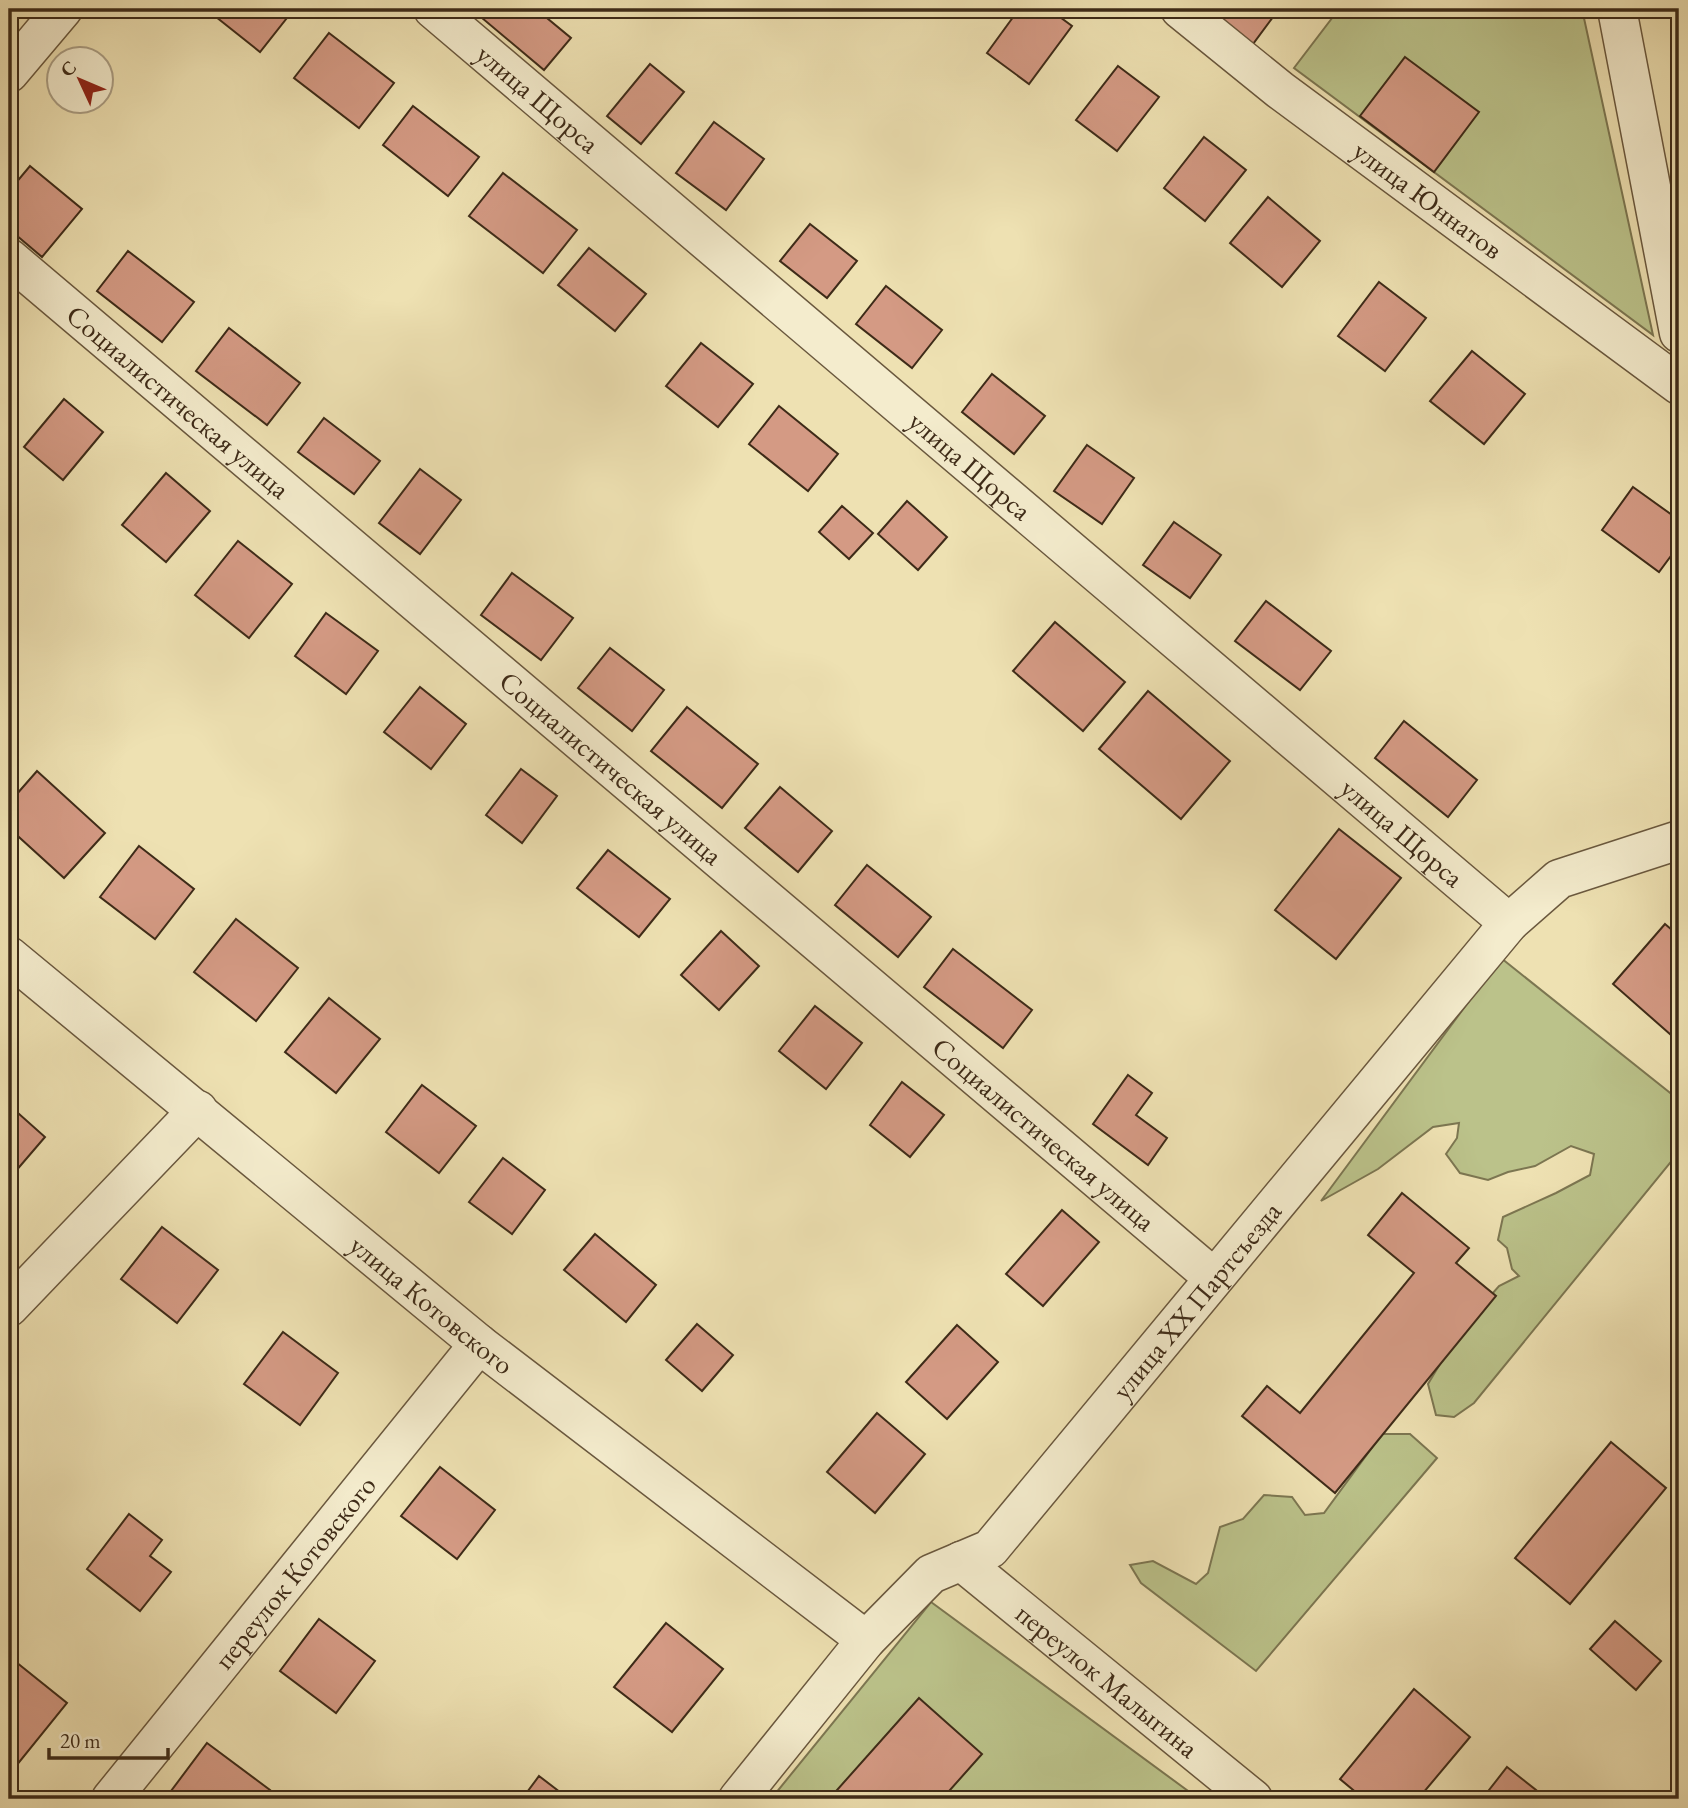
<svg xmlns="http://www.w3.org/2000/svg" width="1688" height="1808" viewBox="0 0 1688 1808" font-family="'EB Garamond',serif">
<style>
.green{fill:#bbc28a;stroke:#7c7651;stroke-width:2}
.building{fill:#d49a84;stroke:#3e2b18;stroke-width:2}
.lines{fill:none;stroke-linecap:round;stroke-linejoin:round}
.minor-casing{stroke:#6a583e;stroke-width:41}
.minor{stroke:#f4eccd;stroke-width:38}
.labels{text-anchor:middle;stroke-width:5;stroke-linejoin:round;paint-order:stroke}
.street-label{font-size:28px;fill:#3e2b18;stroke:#f4eccd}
</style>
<rect width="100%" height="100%" fill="#eee1b2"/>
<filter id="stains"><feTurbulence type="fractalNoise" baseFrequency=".00286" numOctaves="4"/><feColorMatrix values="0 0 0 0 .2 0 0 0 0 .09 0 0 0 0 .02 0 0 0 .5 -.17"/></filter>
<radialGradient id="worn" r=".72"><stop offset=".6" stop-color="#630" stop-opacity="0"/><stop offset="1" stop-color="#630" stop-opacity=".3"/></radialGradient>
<g class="green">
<path d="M1339,9H1582L1653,335L1294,68Z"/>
<path d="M1501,958L1679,1100V1152L1474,1403L1454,1417L1436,1415L1428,1384L1461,1329L1499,1286L1519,1276L1512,1269L1507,1248L1498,1240L1503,1217L1556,1193L1590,1175L1594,1154L1571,1146L1535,1166L1508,1172L1488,1180L1460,1173L1446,1154L1457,1138L1459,1123L1433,1127L1378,1169L1321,1201Z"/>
<path d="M1382,1434H1410L1437,1458L1256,1671L1141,1583L1130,1565L1153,1561L1196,1584L1208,1573L1220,1527L1243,1519L1264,1495L1292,1497L1305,1515L1324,1513Z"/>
<path d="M931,1602L1199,1799H771Z"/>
</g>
<g class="building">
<path d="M206,9H294L260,52Z"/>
<path d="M490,9H536L571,38L544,70L482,18Z"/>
<path d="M1019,9H1049L1072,26L1029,84L987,53Z"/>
<path d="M1197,9H1279L1250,48Z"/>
<path d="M329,33L394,83L359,128L294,78Z"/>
<path d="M1405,57L1479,112L1434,172L1360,116Z"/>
<path d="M650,64L684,92L641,144L607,116Z"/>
<path d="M1118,66L1159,97L1117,151L1076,120Z"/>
<path d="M413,106L479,157L448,196L383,145Z"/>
<path d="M714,122L764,159L726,210L676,173Z"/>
<path d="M1204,137L1246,170L1205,221L1164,188Z"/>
<path d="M30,166L82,209L42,257L9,229V191Z"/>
<path d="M503,173L577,230L543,273L469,216Z"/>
<path d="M1268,197L1320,241L1282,287L1230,243Z"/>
<path d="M810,224L857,261L827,298L780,261Z"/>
<path d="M589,248L646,294L615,331L558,285Z"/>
<path d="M128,251L194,302L162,342L97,291Z"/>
<path d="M1379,282L1426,318L1385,371L1338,336Z"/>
<path d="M886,286L942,330L912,368L856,324Z"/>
<path d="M229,328L300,383L267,425L196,371Z"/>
<path d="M701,343L753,384L718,427L666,386Z"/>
<path d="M1472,351L1525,394L1484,444L1430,401Z"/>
<path d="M992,374L1045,416L1014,454L962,412Z"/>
<path d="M64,399L103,432L63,480L24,447Z"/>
<path d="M779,406L838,454L808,491L749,444Z"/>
<path d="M324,418L380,461L354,494L298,452Z"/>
<path d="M1087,445L1134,478L1102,524L1054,491Z"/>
<path d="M420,469L461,500L420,554L379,523Z"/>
<path d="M166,473L210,511L166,562L122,525Z"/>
<path d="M1633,487L1679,520V545L1659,572L1602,530Z"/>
<path d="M907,501L947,537L918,570L878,534Z"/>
<path d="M842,506L873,533L849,559L819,532Z"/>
<path d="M1174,522L1221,555L1190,598L1143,565Z"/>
<path d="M238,541L292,584L249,638L195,595Z"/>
<path d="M512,573L573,618L541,660L481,615Z"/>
<path d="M1266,601L1331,651L1300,690L1235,641Z"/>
<path d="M326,613L378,651L346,694L295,656Z"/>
<path d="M1055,622L1125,682L1083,731L1013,671Z"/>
<path d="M610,648L664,690L632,731L578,688Z"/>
<path d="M420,687L466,724L431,769L384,732Z"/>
<path d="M1148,691L1230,761L1181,819L1099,749Z"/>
<path d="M687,707L758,764L722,808L651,751Z"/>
<path d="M1404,721L1477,780L1448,817L1375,758Z"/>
<path d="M521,769L557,796L522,843L486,815Z"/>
<path d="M37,771L105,833L64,878L9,828V803Z"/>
<path d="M780,787L832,831L798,872L745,828Z"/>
<path d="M1339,829L1401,878L1336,959L1275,910Z"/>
<path d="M139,846L194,889L155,939L100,897Z"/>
<path d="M608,850L670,899L639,937L577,888Z"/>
<path d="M867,865L931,917L898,957L835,905Z"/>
<path d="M236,919L298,968L256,1021L194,972Z"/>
<path d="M1665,924L1679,936V1042L1613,984Z"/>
<path d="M721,931L759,966L719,1010L681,975Z"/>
<path d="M953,949L1032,1010L1003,1048L924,987Z"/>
<path d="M329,998L380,1039L336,1093L285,1052Z"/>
<path d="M815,1006L862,1043L826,1089L779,1051Z"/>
<path d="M1128,1075L1152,1093L1136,1115L1167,1138L1148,1165L1093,1124Z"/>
<path d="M902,1082L944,1115L910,1157L870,1125Z"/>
<path d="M422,1085L476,1126L439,1173L386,1132Z"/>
<path d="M9,1105L45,1137L9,1179Z"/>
<path d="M503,1158L545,1190L512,1234L469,1202Z"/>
<path d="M1402,1193L1469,1248L1456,1263L1496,1296L1335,1493L1242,1416L1267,1386L1300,1413L1414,1273L1368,1235Z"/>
<path d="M1062,1210L1099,1242L1043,1306L1006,1274Z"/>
<path d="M162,1227L218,1270L177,1323L121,1279Z"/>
<path d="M595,1234L656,1285L626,1322L564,1270Z"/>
<path d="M697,1324L733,1355L702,1391L666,1360Z"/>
<path d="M957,1325L998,1362L947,1419L906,1382Z"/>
<path d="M283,1332L338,1373L300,1425L244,1384Z"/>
<path d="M877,1413L925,1454L875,1513L827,1472Z"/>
<path d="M1611,1442L1666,1488L1570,1604L1515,1558Z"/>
<path d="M440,1467L495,1510L457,1559L401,1516Z"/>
<path d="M129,1514L162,1540L150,1556L171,1572L140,1611L87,1569Z"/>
<path d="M319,1619L375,1661L336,1713L280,1671Z"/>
<path d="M1615,1621L1661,1661L1636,1690L1590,1649Z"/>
<path d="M666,1623L723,1669L672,1732L614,1687Z"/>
<path d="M11,1658L67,1703L12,1771L9,1768V1662Z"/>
<path d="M1414,1689L1470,1737L1418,1799H1364L1340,1779Z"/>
<path d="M919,1698L982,1754L942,1799H829Z"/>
<path d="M207,1743L270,1790L264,1799H165Z"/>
<path d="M1507,1767L1536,1790L1528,1799H1482Z"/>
<path d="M539,1776L569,1799H522Z"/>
</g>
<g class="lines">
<g class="minor-casing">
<g id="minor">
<path id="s1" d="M433,9L1509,923"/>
<path id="s2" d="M1180,9L1280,90L1679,385"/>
<path d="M1617,9L1679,333"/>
<path d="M9,73L63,9"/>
<path id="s3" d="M9,258L1214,1278"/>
<path id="s4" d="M9,956L479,1344L866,1640"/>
<path d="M9,1307L198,1110"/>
<path id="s5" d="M961,1561L1253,1799"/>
<path id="s6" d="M111,1799L479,1344"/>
<path id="s7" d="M738,1799L866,1640L931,1574L990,1549L1509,923L1559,879L1679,840"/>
</g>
</g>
<use href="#minor" class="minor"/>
</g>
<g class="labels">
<g class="street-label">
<text dy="10" stroke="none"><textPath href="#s1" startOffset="138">улица Щорса</textPath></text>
<text dy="10" stroke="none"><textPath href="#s2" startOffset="313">улица Юннатов</textPath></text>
<text dy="10" stroke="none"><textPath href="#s3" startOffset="222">Социалистическая улица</textPath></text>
<text dy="10" stroke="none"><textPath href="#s1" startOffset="705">улица Щорса</textPath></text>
<text dy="10" stroke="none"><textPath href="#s3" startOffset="789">Социалистическая улица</textPath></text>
<text dy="10" stroke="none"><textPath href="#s1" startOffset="1272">улица Щорса</textPath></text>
<text dy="10" stroke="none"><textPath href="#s3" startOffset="1356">Социалистическая улица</textPath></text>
<text dy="10" stroke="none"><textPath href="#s7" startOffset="684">улица XX Партсъезда</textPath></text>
<text dy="10" stroke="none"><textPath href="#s4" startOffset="548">улица Котовского</textPath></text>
<text dy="10" stroke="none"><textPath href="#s6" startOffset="292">переулок Котовского</textPath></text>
<text dy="10" stroke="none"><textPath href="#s5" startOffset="189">переулок Малыгина</textPath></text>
</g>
</g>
<rect width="1688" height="1808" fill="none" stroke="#eee1b2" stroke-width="35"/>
<rect x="10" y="10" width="1667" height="1787" fill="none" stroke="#3e2b18" stroke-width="3.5"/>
<rect x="18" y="18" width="1653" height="1773" fill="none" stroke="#3e2b18" stroke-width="2"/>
<g transform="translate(80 80) rotate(314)"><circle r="33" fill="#f4eccd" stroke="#ab9f85" stroke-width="2"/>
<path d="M0-5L12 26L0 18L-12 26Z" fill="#8f2418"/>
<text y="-10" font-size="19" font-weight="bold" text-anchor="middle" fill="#3e2b18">С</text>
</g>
<path d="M49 1748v10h119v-10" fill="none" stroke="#3e2b18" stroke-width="3.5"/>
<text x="60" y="1748" font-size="21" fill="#3e2b18" stroke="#f4eccd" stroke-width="5" paint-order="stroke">20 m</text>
<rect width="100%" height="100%" filter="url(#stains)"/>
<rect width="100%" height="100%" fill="url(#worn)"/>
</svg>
